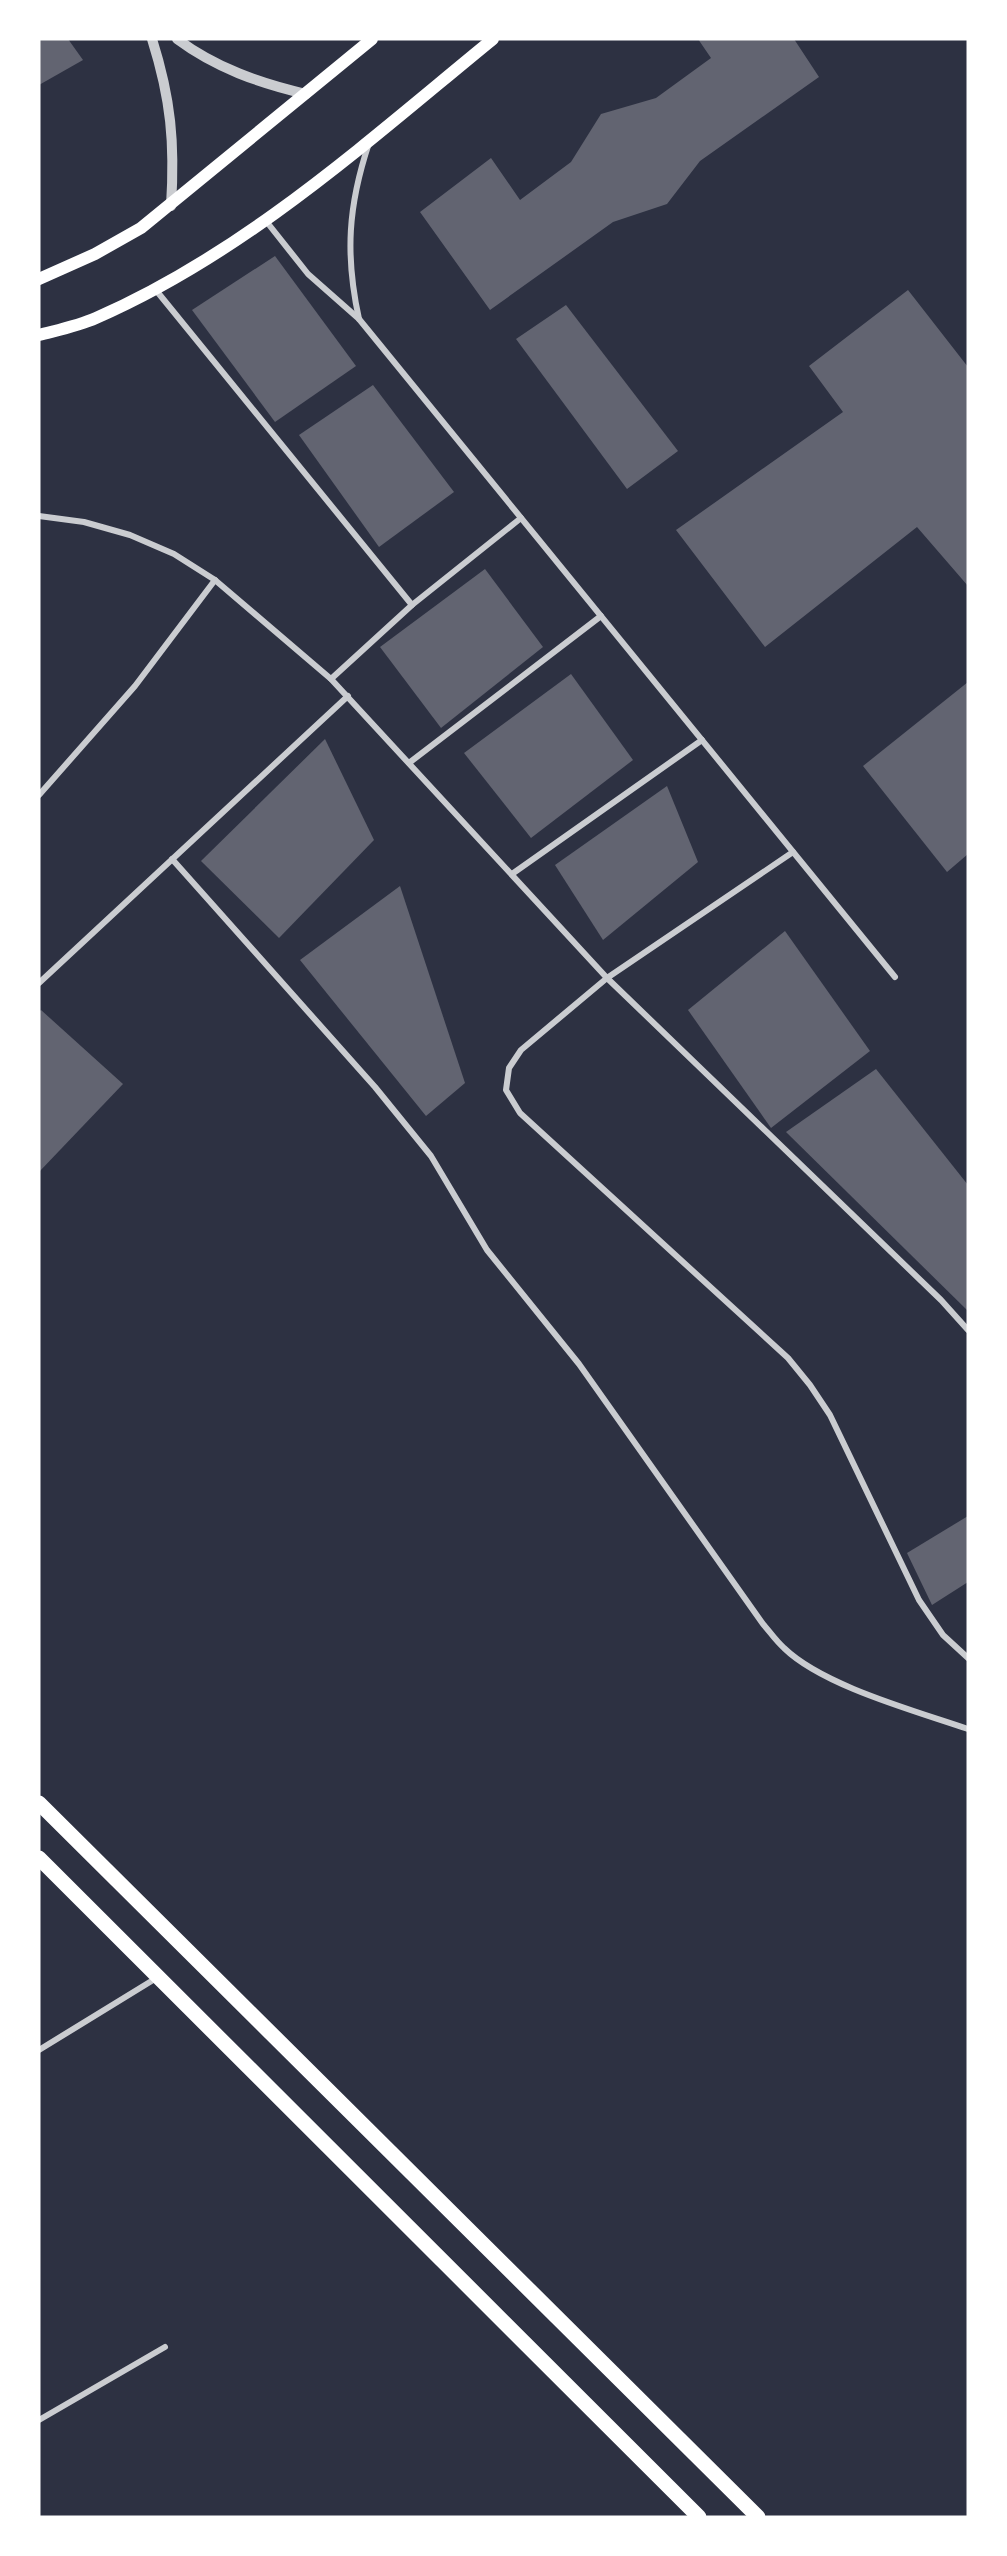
<svg xmlns="http://www.w3.org/2000/svg" width="1007" height="2556" viewBox="0 0 1007 2556" font-family="Roboto,sans-serif">
<style>
.building{fill:#626471}
.lines{fill:none;stroke-linecap:round;stroke-linejoin:round}
.minor{stroke:#caccd0;stroke-width:6}
.tertiary{stroke:#caccd0;stroke-width:10}
.secondary{stroke:#fff;stroke-width:12}
.primary{stroke:#fff;stroke-width:15}
</style>
<rect width="100%" height="100%" fill="#2d3142"/>
<g class="building">
<path d="M39,39H68L83,60L39,85Z"/>
<path d="M698,39H794L819,77L700,161L667,204L613,222L490,310L420,212L491,158L520,200L571,162L601,114L656,98L711,58Z"/>
<path d="M275,256L356,366L275,422L192,310Z"/>
<path d="M908,290L968,367V586L917,527L765,647L676,530L843,412L809,366Z"/>
<path d="M566,305L678,451L627,489L516,339Z"/>
<path d="M373,385L454,492L379,547L299,435Z"/>
<path d="M485,569L543,647L441,728L380,647Z"/>
<path d="M571,674L633,760L531,838L464,753Z"/>
<path d="M968,682V854L947,872L863,766Z"/>
<path d="M325,739L374,840L279,938L201,861Z"/>
<path d="M667,786L698,862L603,940L555,865Z"/>
<path d="M400,886L465,1083L426,1116L300,960Z"/>
<path d="M785,931L870,1051L771,1128L688,1010Z"/>
<path d="M41,1010L123,1084L39,1172V1012Z"/>
<path d="M876,1069L968,1185V1311L786,1132Z"/>
<path d="M968,1516V1582L932,1605L907,1553Z"/>
</g>
<g class="lines">
<g class="minor">
<path d="M266,221L308,274L359,319L895,977"/>
<path d="M155,289L412,605"/>
<path d="M359,319C345,255 348,206 369,143"/>
<path d="M39,516L84,522L130,535L174,554L215,580L331,679L607,978L941,1300L968,1330"/>
<path d="M331,679L412,605L521,518"/>
<path d="M409,763L601,616"/>
<path d="M39,795L135,686L215,580"/>
<path d="M793,852L607,978L521,1050L509,1068L506,1090L520,1113L788,1358L810,1385L830,1415L919,1600L943,1635L968,1658"/>
<path d="M172,859L375,1087L431,1156L487,1250L579,1364L763,1624C770,1632 776,1641 784,1648C823,1686 916,1711 968,1729"/>
<path d="M512,874L702,740"/>
<path d="M39,983L348,696"/>
<path d="M39,2050L158,1977"/>
<path d="M39,2420L165,2347"/>
</g>
<g class="tertiary">
<path d="M152,39C171,99 175,143 171,206"/>
<path d="M177,39C216,68 259,83 306,94"/>
</g>
<g class="secondary">
<path d="M39,279L95,254L141,228L372,39"/>
<path d="M39,335C58,330 78,326 96,318C245,253 368,141 493,39"/>
</g>
<g class="primary">
<path d="M39,1803L758,2517"/>
<path d="M39,1858L699,2517"/>
</g>
</g>
<rect width="1007" height="2556" fill="none" stroke="#ffffff" stroke-width="81"/>
</svg>
